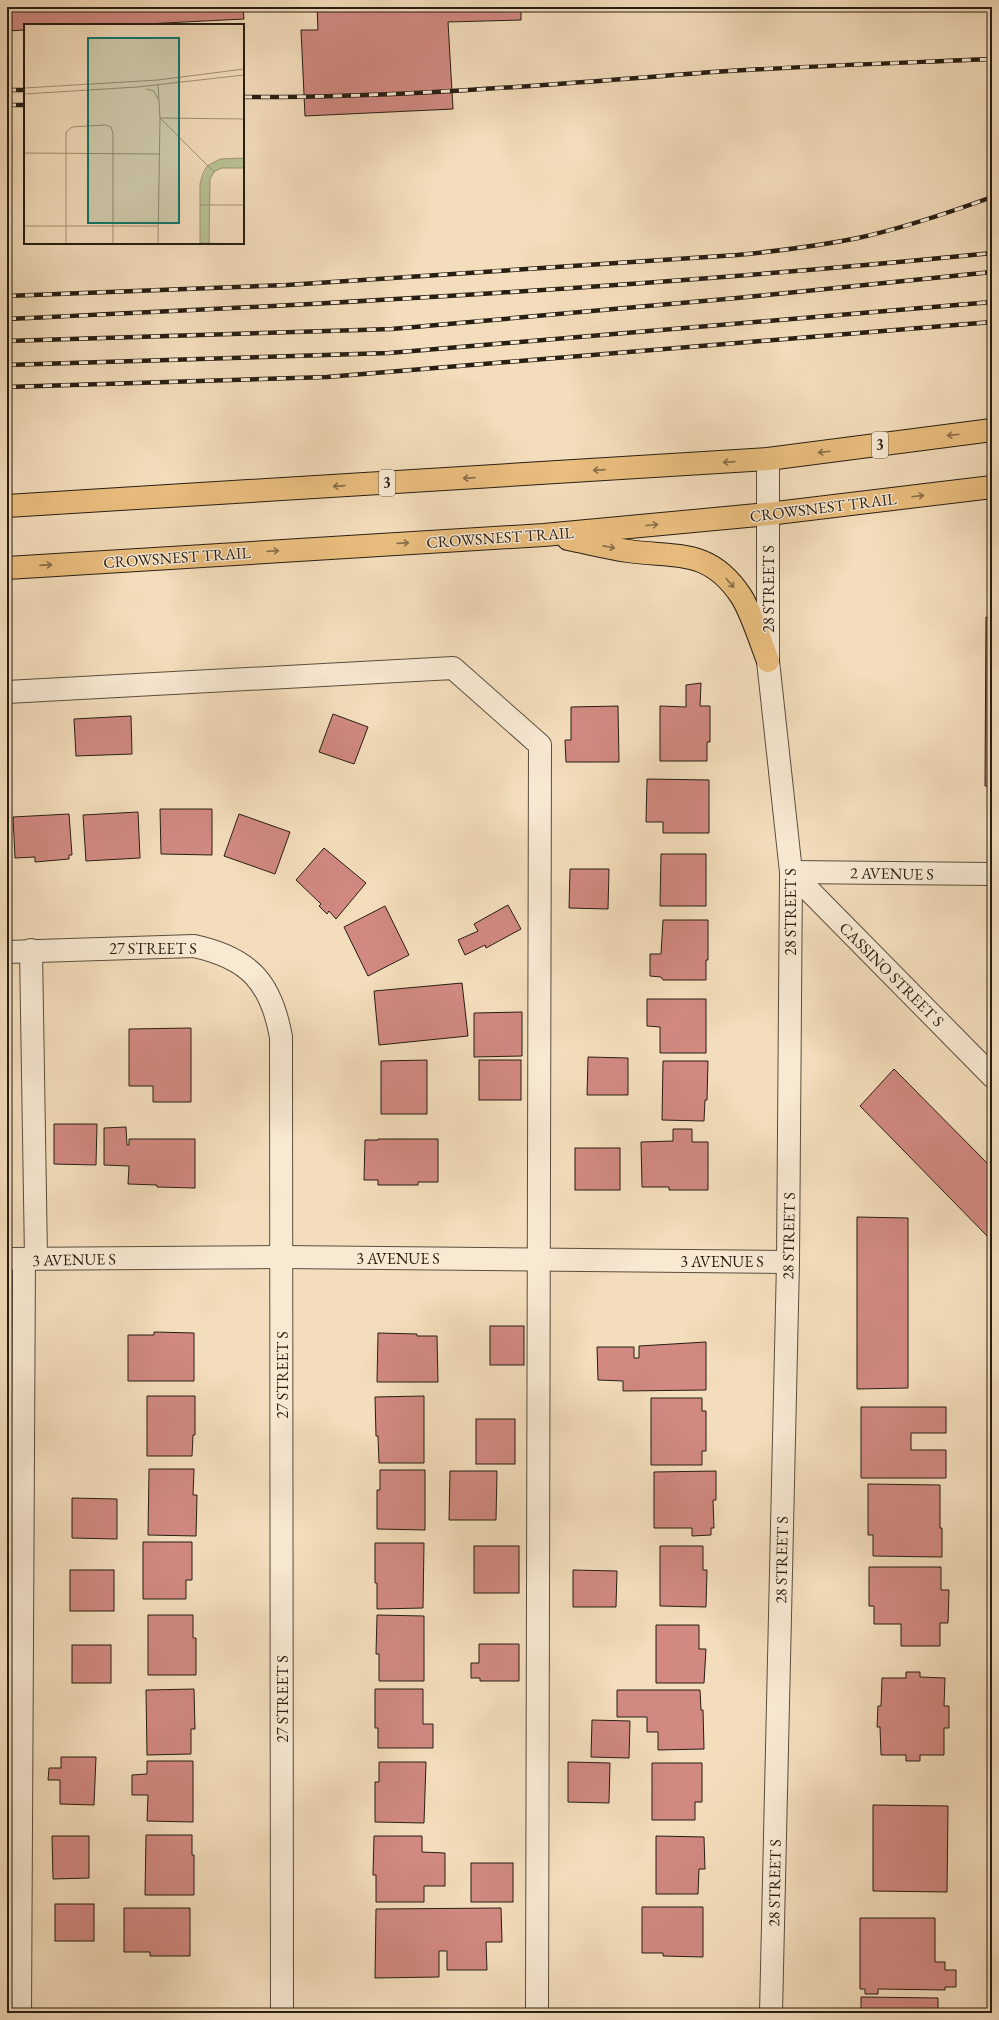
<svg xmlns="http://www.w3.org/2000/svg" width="999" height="2020" viewBox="0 0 999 2020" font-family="'EB Garamond',serif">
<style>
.building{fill:#d18981;stroke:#271e12}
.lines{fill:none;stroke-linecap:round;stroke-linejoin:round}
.minor-casing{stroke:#5a4e3c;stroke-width:24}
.highway-casing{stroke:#271e12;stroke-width:24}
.minor{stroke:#f8e9d3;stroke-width:22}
.highway{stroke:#eabe7e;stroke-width:22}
.rail-casing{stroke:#271e12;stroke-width:4.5}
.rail{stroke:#f8e9d3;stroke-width:3;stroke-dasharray:9;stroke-linecap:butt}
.oneway{stroke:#886e48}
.labels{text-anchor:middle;stroke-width:3;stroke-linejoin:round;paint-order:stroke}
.shield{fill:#f8e9d3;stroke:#665b4c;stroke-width:1}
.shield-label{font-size:15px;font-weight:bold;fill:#271e12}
.street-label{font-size:16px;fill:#271e12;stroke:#f8e9d3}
.inset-road{fill:none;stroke:#a29178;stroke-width:1}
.view{fill:#0f766e;fill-opacity:0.15;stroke:#0f766e;stroke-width:2}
.inset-edge{fill:none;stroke:#271e12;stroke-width:2}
</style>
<rect width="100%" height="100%" fill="#f4ddbc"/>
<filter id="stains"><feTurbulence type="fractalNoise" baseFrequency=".005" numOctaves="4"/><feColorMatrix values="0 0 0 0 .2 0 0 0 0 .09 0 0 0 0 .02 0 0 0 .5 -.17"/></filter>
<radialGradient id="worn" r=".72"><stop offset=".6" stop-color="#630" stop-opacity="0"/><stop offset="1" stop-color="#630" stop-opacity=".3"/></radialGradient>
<g class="building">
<path d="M7,7H283L243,9L244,19L125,25H25V30L7,31Z"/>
<path d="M317,7H521V20L448,22L453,109L305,116L301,30H318Z"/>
<path d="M986,617H992V786H985Z"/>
<path d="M701,683L700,706H710V742H707V761H660V706L686,707V685Z"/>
<path d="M618,706L619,762H566L565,740H571V707Z"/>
<path d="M333,714L368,727L354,764L319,752Z"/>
<path d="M131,716L132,754L76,756L74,719Z"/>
<path d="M647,779L709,780V833H663V822H646Z"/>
<path d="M160,809H212V855L161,854Z"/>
<path d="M138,812L140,858L86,861L83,815Z"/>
<path d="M69,814L72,855H69V859L35,862V857L15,858L13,817Z"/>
<path d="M239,814L290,832L275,874L224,856Z"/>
<path d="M324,848L366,883L336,919L329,911L327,914L319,906L321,904L296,880Z"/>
<path d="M661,854H706V906H660Z"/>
<path d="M570,869H609L608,909L569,908Z"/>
<path d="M508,905L521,929L486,948L485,945L465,955L458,940L478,931L474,924Z"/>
<path d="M385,906L409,955L368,976L344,927Z"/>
<path d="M663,920H708V960H706V980H663L661,977L650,976V954H661Z"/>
<path d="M462,983L468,1036L379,1045L374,991Z"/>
<path d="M647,999H706V1053H660V1027L647,1026Z"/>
<path d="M522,1012V1056L474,1057V1013Z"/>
<path d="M191,1028V1102H153V1086H129V1029Z"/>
<path d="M588,1057L628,1058V1095H587Z"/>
<path d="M427,1060V1114H381V1061Z"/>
<rect x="479" y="1060" width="42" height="40"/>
<path d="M663,1061H708L707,1100H705L704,1121L662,1120Z"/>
<path d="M894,1069L992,1168V1241L860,1106Z"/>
<path d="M54,1124H97L96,1165L54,1164Z"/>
<path d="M126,1127L127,1145H129V1139H195V1188L157,1187V1185L128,1184L129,1166L104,1165V1128Z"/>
<path d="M673,1129H692V1142H708V1190H669V1187H642L641,1142L673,1141Z"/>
<path d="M378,1139H438V1182H418V1185H378V1180H364L365,1140H378Z"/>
<rect x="575" y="1148" width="45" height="42"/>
<path d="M857,1217L908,1218V1388L857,1389Z"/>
<rect x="490" y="1326" width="34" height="39"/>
<path d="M154,1332L194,1333V1381H128V1335H154Z"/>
<path d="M378,1333L417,1334V1336H437L438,1382H377Z"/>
<path d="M706,1342V1390L623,1391V1381L598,1380L597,1347H634V1358H639V1346Z"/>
<path d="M147,1396H195V1435H193L192,1456H147Z"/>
<path d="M424,1396V1463H379L378,1436H376L375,1397Z"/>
<path d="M651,1398H702V1411H706V1451H702V1465H651Z"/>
<path d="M861,1407H946V1433H911V1450H946V1478H861Z"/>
<rect x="476" y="1419" width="39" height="45"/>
<path d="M149,1469H194L193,1495H197L196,1536L148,1535Z"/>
<path d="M380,1470H425V1530L377,1529V1490H380Z"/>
<path d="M450,1471H497L496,1520H449Z"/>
<path d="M716,1471V1500H713L714,1528H711V1535L692,1536V1528H654V1472Z"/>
<path d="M868,1484L940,1485V1528H942V1557L873,1556V1535H868Z"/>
<path d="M72,1498L117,1499V1539L72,1538Z"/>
<path d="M143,1542H192V1580H186V1599H143Z"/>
<path d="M375,1543H424L423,1608L377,1609V1583H375Z"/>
<rect x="474" y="1546" width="45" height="47"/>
<path d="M660,1546H703V1570H707L706,1607L660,1606Z"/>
<path d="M869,1567H941V1590H949L948,1623H940V1646H901V1624H874V1606H869Z"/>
<rect x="70" y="1570" width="44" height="41"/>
<path d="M573,1570L617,1571L616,1607H573Z"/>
<path d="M148,1615H193V1638H196V1675H148Z"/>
<path d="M377,1615L424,1616V1681H379V1654H376Z"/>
<path d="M656,1625H699V1649H706L704,1683H656Z"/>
<path d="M479,1644H519V1681H480V1678H471V1663H479Z"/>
<rect x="72" y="1645" width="39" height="38"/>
<path d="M906,1672H920V1677L945,1678L944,1706H949V1728H944V1755H920V1761H906V1755H881L880,1727H877L878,1706H881L882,1678H906Z"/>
<path d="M194,1689L195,1729H191V1754L147,1755L146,1690Z"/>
<path d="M375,1689H423V1724H433V1748H378V1728H375Z"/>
<path d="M617,1690H700L701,1710H703L704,1749L658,1750V1732H647V1717H617Z"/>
<path d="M592,1720L630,1721L629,1758L591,1757Z"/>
<path d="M61,1757H96L94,1805L60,1804V1780H48L49,1768H61Z"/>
<path d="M147,1761H193V1822L147,1821L148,1795H132V1775L147,1774Z"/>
<path d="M379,1762H426L424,1823L375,1822V1782H379Z"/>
<path d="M568,1762L610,1763L609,1803L568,1802Z"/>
<path d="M652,1763H702V1802H695V1820H652Z"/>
<path d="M873,1805L948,1806L947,1892L873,1891Z"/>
<path d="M146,1835H192V1855H194V1895H145Z"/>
<path d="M52,1836H89V1878L53,1879Z"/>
<path d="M374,1836H422V1852L445,1853V1886H424V1902H376V1875H373Z"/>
<path d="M656,1836L704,1837L705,1869H699L698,1894H656Z"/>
<rect x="471" y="1863" width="42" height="39"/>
<rect x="55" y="1904" width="39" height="37"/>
<path d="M642,1907H703V1957L663,1956V1953H642Z"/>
<path d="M124,1908H190V1956H150V1952H124Z"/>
<path d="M501,1908L502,1942H486L487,1970H447V1951H439V1977L375,1978L376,1909Z"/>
<path d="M860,1918H935V1962H945V1970H956V1987H945V1990L878,1989V1994H865V1989H860Z"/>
<path d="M861,1997L938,1998V2013H861Z"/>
</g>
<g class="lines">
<g class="minor-casing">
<g id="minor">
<path d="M768,459V661L791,872L788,1262L771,2013"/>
<path d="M7,692L453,668L540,745L537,2013"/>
<path d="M791,872L992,1076"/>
<path d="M791,872L992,874"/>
<path d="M31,950L36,1258"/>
<path d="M7,952L194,946C249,958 271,982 281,1037L282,2013"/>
<path d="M7,1259L282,1257L788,1262"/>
<path d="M20,2013L24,1259"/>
</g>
</g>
<g class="highway-casing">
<g id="highway">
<path d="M7,506L768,459L992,430"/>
<path d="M568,539C588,543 608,548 628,551C677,558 709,548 741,596C751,611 761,643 768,661"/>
<path d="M7,568L544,535L768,514L992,487"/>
</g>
</g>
<use href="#minor" class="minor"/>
<use href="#highway" class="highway"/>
<g class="rail-casing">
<g id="rail">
<path d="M7,90H25"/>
<path d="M243,97C400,98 557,84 713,72C806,66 899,63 992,59"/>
<path d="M7,105H25"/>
<path d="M7,296L287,285L737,255C778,251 818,246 858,238C904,228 948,213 992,197"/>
<path d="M7,319C336,304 664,286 992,253"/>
<path d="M7,341L392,329L737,298L992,272"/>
<path d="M7,365L389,353L992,302"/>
<path d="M7,387L327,377L992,322"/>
</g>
</g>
<use href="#rail" class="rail"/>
</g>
<defs><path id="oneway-shaft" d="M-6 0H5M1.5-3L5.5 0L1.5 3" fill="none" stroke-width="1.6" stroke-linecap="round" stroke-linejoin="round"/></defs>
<g class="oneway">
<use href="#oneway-shaft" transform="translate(953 435) rotate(173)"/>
<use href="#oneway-shaft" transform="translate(824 452) rotate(173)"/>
<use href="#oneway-shaft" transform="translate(729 462) rotate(176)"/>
<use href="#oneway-shaft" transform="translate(599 470) rotate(176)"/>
<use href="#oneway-shaft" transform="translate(469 478) rotate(176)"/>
<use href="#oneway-shaft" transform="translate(339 486) rotate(176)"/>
<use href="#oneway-shaft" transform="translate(918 496) rotate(-7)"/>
<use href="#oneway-shaft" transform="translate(652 525) rotate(-5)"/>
<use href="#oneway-shaft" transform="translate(403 543) rotate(-4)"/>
<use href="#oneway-shaft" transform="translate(609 547) rotate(11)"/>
<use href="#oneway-shaft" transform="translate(273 551) rotate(-4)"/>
<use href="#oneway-shaft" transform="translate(46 565) rotate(-4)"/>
<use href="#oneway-shaft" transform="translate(730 583) rotate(50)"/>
</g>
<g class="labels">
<g class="shield">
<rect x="872" y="432" width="16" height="26" rx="3"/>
<rect x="379" y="470" width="16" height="26" rx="3"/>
</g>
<g class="shield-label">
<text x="880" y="450">3</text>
<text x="387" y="488">3</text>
</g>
<g class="street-label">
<text transform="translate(823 507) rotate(-7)" y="6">CROWSNEST TRAIL</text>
<text transform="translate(500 537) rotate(-4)" y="6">CROWSNEST TRAIL</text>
<text transform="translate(177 557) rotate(-4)" y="6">CROWSNEST TRAIL</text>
<text transform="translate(768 589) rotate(-90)" y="6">28 STREET S</text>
<text transform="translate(892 873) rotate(1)" y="6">2 AVENUE S</text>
<text transform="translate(790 912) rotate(-90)" y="6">28 STREET S</text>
<text x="153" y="954">27 STREET S</text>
<text transform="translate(892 974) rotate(45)" y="6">CASSINO STREET S</text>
<text transform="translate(788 1236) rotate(-89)" y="6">28 STREET S</text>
<text x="398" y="1264">3 AVENUE S</text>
<text transform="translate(74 1259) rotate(-1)" y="6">3 AVENUE S</text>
<text x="722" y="1267">3 AVENUE S</text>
<text transform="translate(282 1375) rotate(-90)" y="6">27 STREET S</text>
<text transform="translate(781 1560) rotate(-89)" y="6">28 STREET S</text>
<text transform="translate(282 1699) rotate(-90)" y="6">27 STREET S</text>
<text transform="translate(774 1883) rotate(-89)" y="6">28 STREET S</text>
</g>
</g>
<g transform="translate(24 24)">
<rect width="220" height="220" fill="#f4ddbc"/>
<path d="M220,134V144H199L190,148L186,155L185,220H176V160L183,142L196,135Z" fill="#b8c293"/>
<path class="inset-road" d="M134,60L136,94L134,220M0,64L134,56L220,45M122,65L130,67L134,75M0,70L113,63L220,51M136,94L220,95M136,94L190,148M0,129L136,130M176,181H220M0,202H134M176,219L220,220M42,220V108L48,103L81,101L87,103L89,109V220M176,220V160L179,149L183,142L196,135L220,134M185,220L186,155L190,148L197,144H220"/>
<path class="view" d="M64,14H155V199H64Z"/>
<rect width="220" height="220" class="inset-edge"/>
</g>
<rect width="999" height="2020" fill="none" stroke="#f4ddbc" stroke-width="24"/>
<rect x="8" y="8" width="983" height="2004" fill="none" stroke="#271e12" stroke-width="2"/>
<rect x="12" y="12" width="975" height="1996" fill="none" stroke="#271e12"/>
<rect width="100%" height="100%" filter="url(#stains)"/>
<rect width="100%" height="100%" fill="url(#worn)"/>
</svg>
